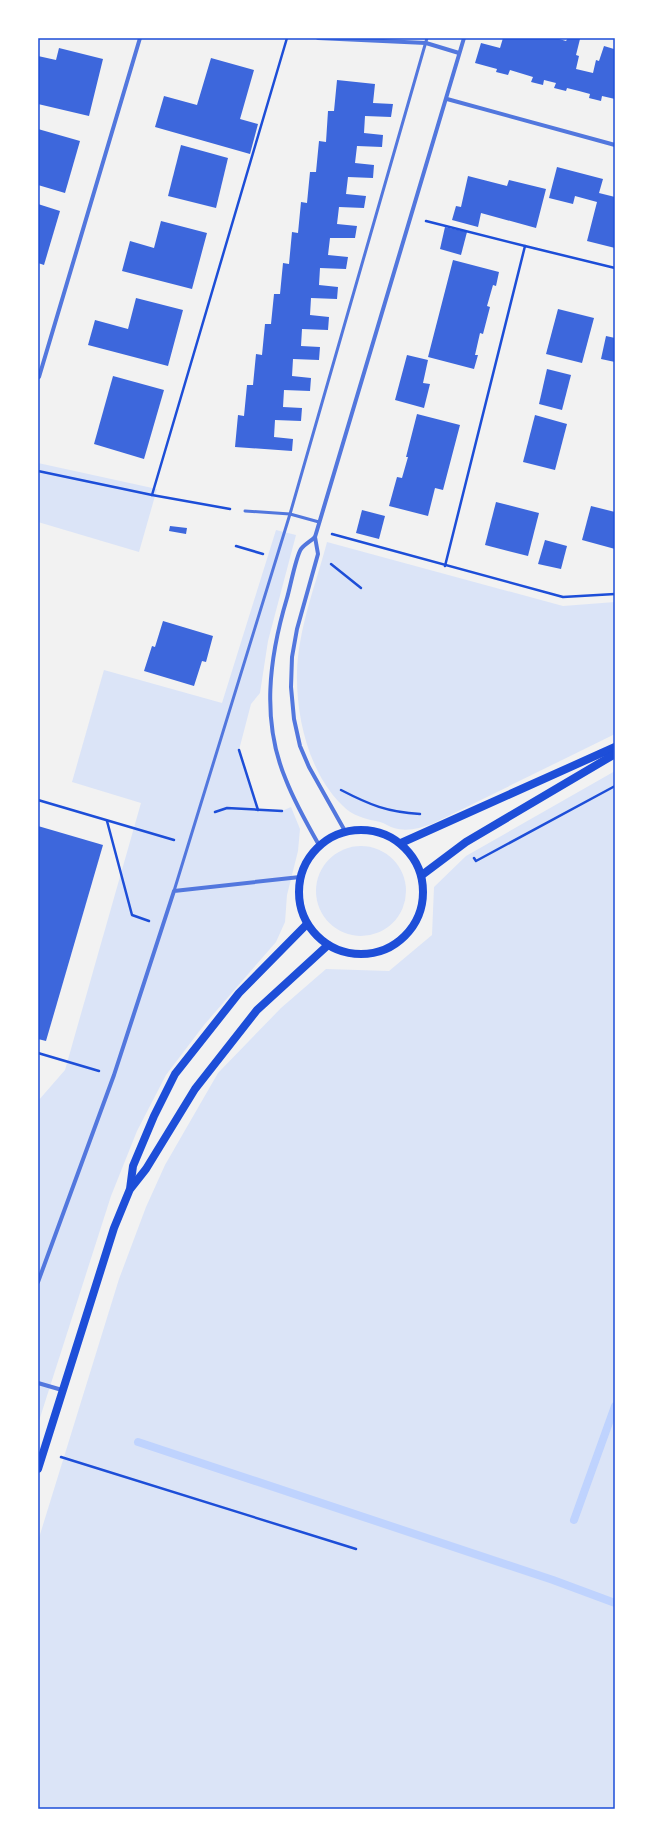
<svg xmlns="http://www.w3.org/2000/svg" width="653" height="1847" viewBox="0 0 653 1847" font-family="'IBM Plex Sans',sans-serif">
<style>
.green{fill:#dbe4f7}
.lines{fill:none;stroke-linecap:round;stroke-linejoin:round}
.stream{stroke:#bfd3fe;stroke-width:8}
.building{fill:#3d67dc}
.path{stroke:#1d4ed8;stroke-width:2.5}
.service{stroke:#5277de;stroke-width:3}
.minor{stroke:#5277de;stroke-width:4}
.secondary{stroke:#1d4ed8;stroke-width:8}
.neatline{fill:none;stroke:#1d4ed8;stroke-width:1.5}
</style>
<rect width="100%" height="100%" fill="#f2f2f2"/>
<g class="green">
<path d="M38,463L157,489L139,552L38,522Z"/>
<path d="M276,530L296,535L268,641L260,693L251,704L239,750L258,810L282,811L291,807L300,829L298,851L287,895L285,922L276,942L204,1025L166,1075L137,1131L111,1196L38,1424V1101L65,1070L141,803L72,782L104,670L222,703Z"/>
<path d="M327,542L563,606L615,602V734L432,824C420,828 407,832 394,828C389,827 385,823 380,822C366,819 352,816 342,805C309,773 296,717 297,673C298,629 316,584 327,542Z"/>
<path d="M615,771V1809H38V1541L119,1279L146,1207L165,1165L218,1073L281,1008L326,969L389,971L432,935L434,887L466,856Z"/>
<circle cx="361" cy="891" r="45"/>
</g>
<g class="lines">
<g class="stream">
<path d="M138,1442L553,1580L615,1603"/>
<path d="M574,1520L615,1406"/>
</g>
</g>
<g class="building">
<path d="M503,38H556L566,41L568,38L580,39L576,55L579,56L576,69L593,73L596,60L599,61L604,46L614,49L615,99L602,96L601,101L589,98L590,94L579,91L567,88L566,91L554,88L556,83L544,80L543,85L531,82L533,77L510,70L508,75L496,72L497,69L475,63L481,43L500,48Z"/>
<path d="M59,48L103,59L89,116L38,104V56L56,60Z"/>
<path d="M211,58L254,70L240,119L258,124L250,154L155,127L164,96L197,105Z"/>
<path d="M337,80L375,84L373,103L393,104L391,117L365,116L364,133L383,135L382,147L357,146L355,163L374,165L373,178L348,177L346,194L366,196L364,208L339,207L337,224L357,226L355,238H330L328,255L348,257L346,269L320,268L319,285L338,287L337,299L311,298L310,315L329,317L328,330L302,329L301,346L320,347L319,360L293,359L292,376L311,378L310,391L284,390L283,407L302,408L301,421L275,420L274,437L293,439L292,451L235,447L238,415L244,416L247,385H253L256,354L262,355L265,324H271L274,294H280L283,263L289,264L292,232L298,233L301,202L307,203L310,172H316L319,141L326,142L328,111H334Z"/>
<path d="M38,129L80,141L65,193L38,185Z"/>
<path d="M181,145L228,158L216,208L168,196Z"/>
<path d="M557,167L603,179L599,193L615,197V248L587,241L597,202L575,196L573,204L549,198Z"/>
<path d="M468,176L507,186L509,180L546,189L536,228L481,213L478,227L452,220L456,206L461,207Z"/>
<path d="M38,204L60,211L44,265L38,263Z"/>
<path d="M161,221L207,233L192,289L122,271L130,241L154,248Z"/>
<path d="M445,227L467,232L461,255L440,249Z"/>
<path d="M453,260L499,272L496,286L493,285L487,306L490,307L483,334L480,333L475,355H478L474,369L428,357Z"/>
<path d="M136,298L183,310L168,366L88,345L95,320L128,329Z"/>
<path d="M558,309L594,318L582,363L546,354Z"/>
<path d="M606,336L615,338V362L601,359Z"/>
<path d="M407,355L428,360L423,383L430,384L424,408L395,400Z"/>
<path d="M547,369L571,375L562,410L539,404Z"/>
<path d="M113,376L164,390L144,459L94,444Z"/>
<path d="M417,414L460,425L443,490L435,488L428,516L389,506L397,477L402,478L408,457H406Z"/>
<path d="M535,415L567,424L555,470L523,462Z"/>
<path d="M496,502L539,513L528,556L485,545Z"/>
<path d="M591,506L615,512V549L582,540Z"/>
<path d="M362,510L385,516L379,539L356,533Z"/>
<path d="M170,526L187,528L186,534L169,531Z"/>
<path d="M545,540L567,546L561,569L538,564Z"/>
<path d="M163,621L213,636L206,662L202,661L194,686L144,671L152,646L155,647Z"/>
<path d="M38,826L103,845L46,1041L38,1039Z"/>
</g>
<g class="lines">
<g class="path">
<path d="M426,221L525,246"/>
<path d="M38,471L152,495L230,509"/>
<path d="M152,495L287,38"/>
<path d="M332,534L563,597L615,594"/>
<path d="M236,546L263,554"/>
<path d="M331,564L361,588"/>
<path d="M445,566L525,246L615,268"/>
<path d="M239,750L258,810"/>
<path d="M341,790C370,805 387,812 420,814"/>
<path d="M38,800L174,840"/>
<path d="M215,812L227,808L282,811"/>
<path d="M107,821L132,915L149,921"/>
<path d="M474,858L476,861L615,786"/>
<path d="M38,1053L99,1071"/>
<path d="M61,1457L356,1549"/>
</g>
<g class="service">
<path d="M245,511L290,514L319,522"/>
<path d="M174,891L290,514L427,38"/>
</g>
<g class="minor">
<path d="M318,38L426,43L459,53"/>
<path d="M447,99L615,145"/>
<path d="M39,377L140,38"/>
<path d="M315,537C311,541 305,544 301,549C296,556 290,588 287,598C269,658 261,721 286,780C295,803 307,824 319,845"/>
<path d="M345,831L309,767L300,746L294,719L291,687L292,657L297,629L318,554L315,537L464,38"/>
<path d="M38,1282L114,1075L174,891L300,877"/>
<path d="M38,1383L62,1390"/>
</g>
<g class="secondary">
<circle cx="361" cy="892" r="62"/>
<path d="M401,843L615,747"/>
<path d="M422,875L466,842L615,754"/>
<path d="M131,1188L146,1169L195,1089L257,1010L328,945"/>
<path d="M38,1469L114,1228L130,1189L133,1166L154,1116L175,1074L239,993L307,924"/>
</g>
</g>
<rect width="653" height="1847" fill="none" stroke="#ffffff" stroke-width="78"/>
<rect x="39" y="39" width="575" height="1769" class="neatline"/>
</svg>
